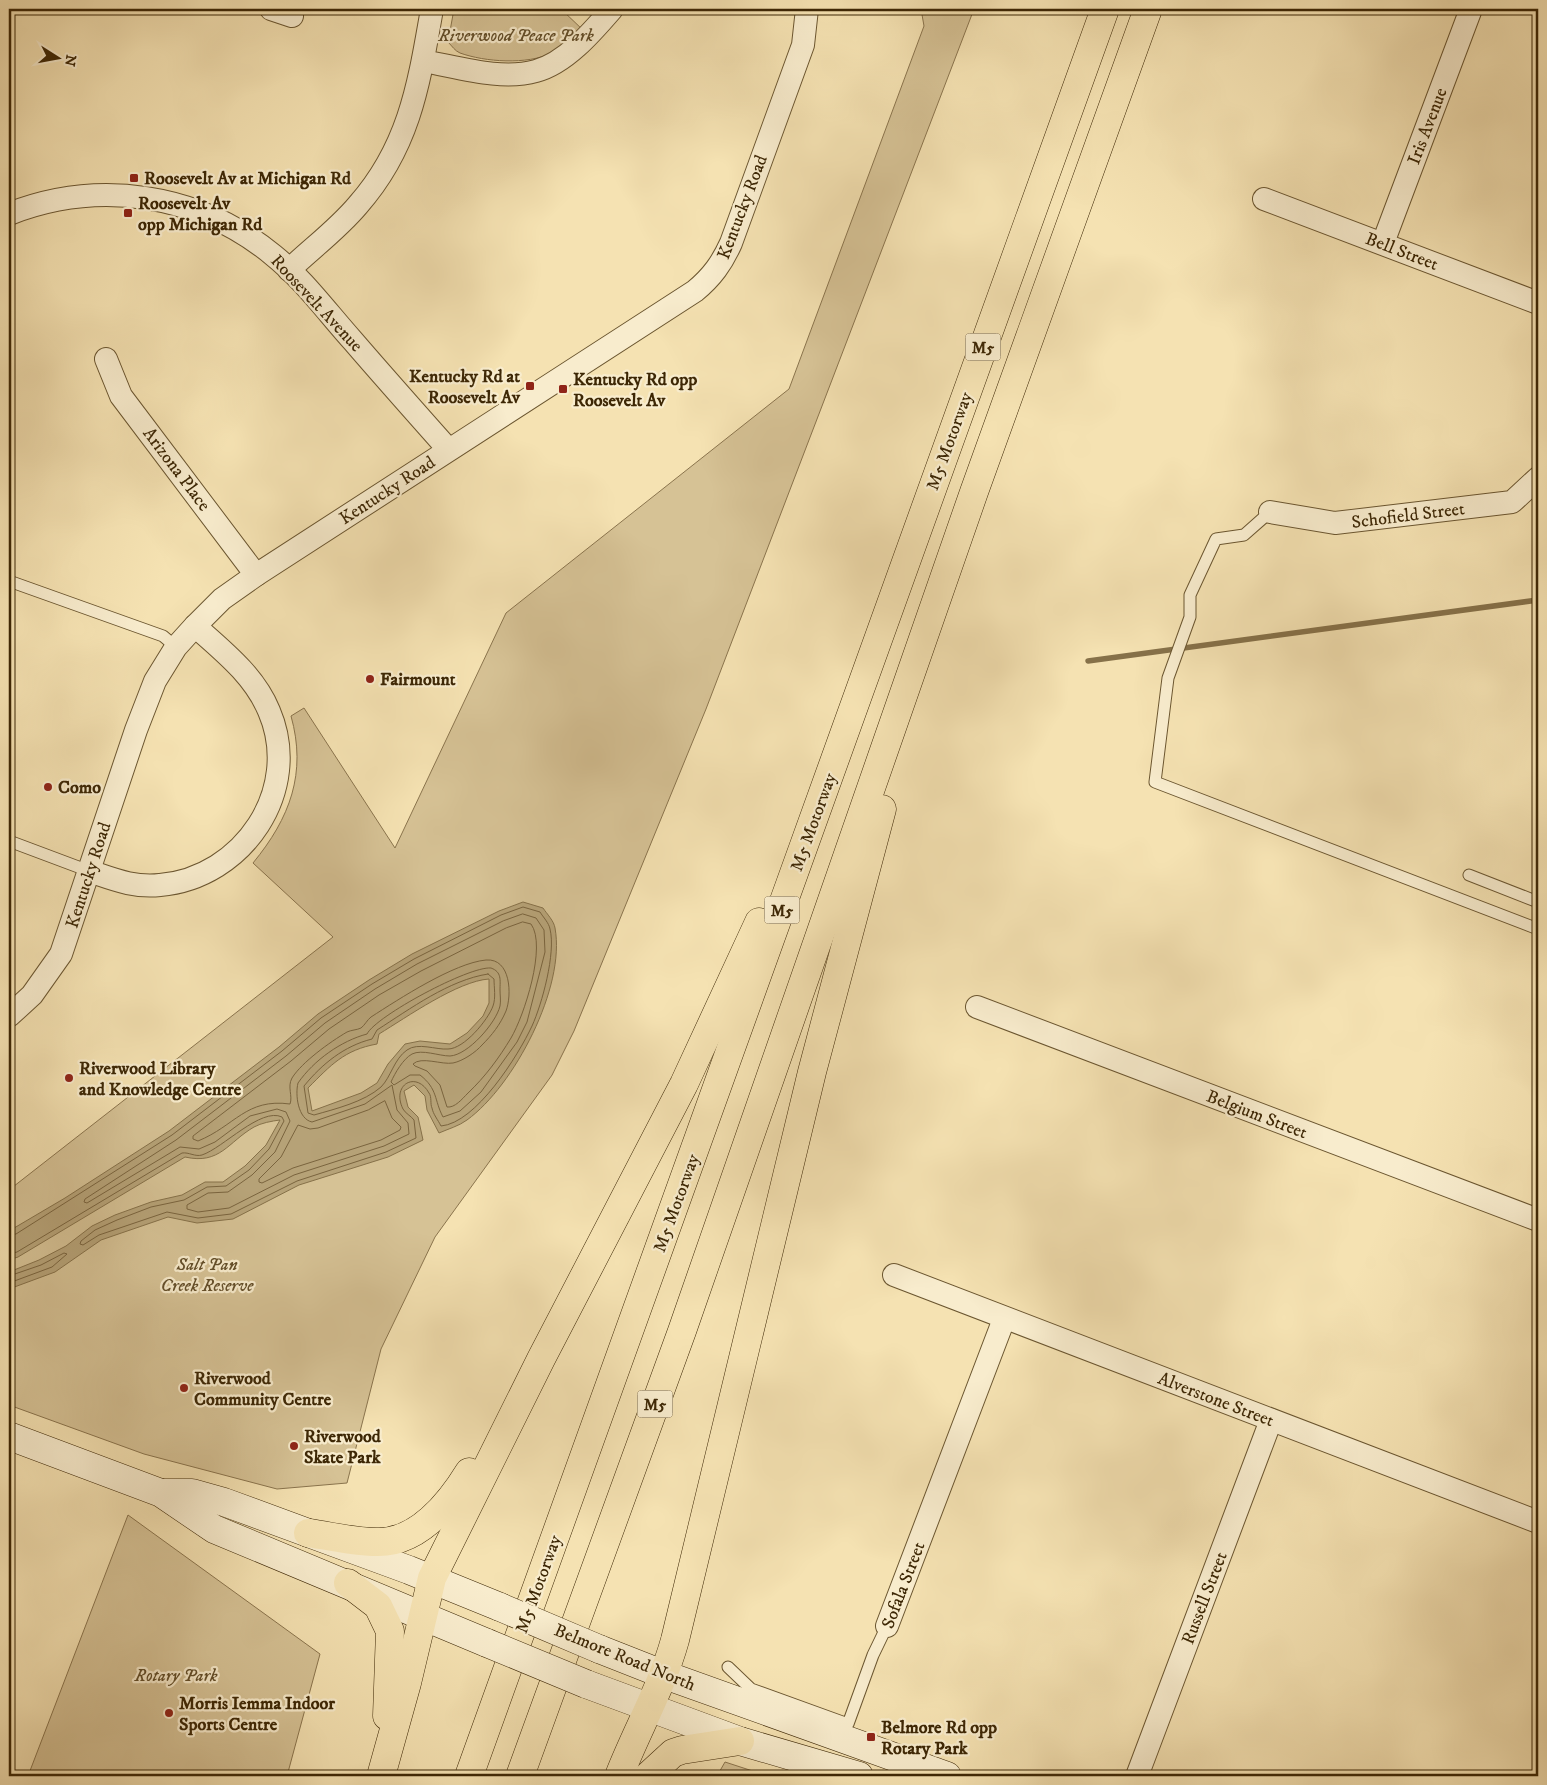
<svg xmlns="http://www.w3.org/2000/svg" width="1547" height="1785" viewBox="0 0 1547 1785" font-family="'IM FELL DW Pica',serif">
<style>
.green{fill:#d6c295;stroke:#8a744d}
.water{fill:#b6a277;stroke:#867149;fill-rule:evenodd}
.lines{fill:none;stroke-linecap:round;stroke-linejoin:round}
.shore{stroke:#7a643e;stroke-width:1}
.stream{stroke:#867149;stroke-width:5.5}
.lane-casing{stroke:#6b5630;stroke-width:13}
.street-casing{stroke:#6b5630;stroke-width:24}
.secondary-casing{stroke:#3d2705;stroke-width:29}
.highway-casing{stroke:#3d2705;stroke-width:29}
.lane{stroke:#f8eccd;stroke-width:11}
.street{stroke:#f8eccd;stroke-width:22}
.secondary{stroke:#f8eccd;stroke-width:28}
.highway{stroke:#f5e2b2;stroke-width:28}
.secondary-bridge-casing{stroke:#3d2705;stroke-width:29;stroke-linecap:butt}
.secondary-bridge{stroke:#f8eccd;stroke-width:28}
.poi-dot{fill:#8f2418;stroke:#f8eccd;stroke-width:2}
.labels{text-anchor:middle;stroke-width:4.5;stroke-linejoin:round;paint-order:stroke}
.shield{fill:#f8eccd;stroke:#756241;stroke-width:1}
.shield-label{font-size:16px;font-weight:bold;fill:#3d2705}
.park-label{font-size:18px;font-style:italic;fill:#634e29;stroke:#f8eccd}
.street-label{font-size:18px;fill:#3d2705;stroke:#f8eccd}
.poi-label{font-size:18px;font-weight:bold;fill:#3d2705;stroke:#f8eccd;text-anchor:start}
</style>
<rect width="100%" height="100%" fill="#f5e2b2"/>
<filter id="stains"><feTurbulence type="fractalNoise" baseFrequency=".004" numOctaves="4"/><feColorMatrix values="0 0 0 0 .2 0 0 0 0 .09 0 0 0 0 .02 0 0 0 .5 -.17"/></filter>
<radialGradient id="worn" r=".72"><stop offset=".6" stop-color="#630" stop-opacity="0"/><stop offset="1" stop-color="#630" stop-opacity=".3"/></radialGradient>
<g class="green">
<path d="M454,9H561L584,31C574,38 563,48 552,53C527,65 485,62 460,53C455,51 452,46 448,42Z"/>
<path d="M921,9H974L706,709L574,1031L552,1075L435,1237L381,1349L347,1483L277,1489L144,1454L9,1405V1190L333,937L253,863C290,818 307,773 291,716L304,708L395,848L506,613L789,389L924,26Z"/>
<path d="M128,1515L320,1654L287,1776H28Z"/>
<path d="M725,1762L768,1776H717Z"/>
</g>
<path class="water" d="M523,902L543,908C547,914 554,921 555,928C566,987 514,1086 467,1120C459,1126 448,1129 439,1133L427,1110L425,1096L414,1085L404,1091L408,1107L418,1117L423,1140L388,1157L299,1185L233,1219L197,1223L168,1217L101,1240L55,1272L9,1289V1272L39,1260L66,1246L92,1226L115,1215L151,1202L182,1195L205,1182H223L245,1166L266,1145L280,1120C272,1121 261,1123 254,1127C228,1142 220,1165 185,1157L18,1257L9,1260V1231L65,1198L169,1131L279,1047L318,1014L369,980L412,954L499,911ZM489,979V1003L483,1016L467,1033L450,1044L420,1041L405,1044L388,1064L377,1083L361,1093L312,1111L308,1088C331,1065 344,1050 377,1044L379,1034C407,1017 458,981 489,979Z"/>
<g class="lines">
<g class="shore">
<path d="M523,914L536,918L544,930L545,952L527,1022L517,1042L481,1092L460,1111L443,1117C434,1100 438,1089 420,1075H410L394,1085L391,1082C395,1073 403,1059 412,1054C422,1049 439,1056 450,1056C468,1055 496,1023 500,1006C501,1001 500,995 500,990C500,980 502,972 491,968C469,966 376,1016 367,1034C341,1041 314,1060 298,1083C295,1095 298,1119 312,1122L365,1104L392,1085L397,1110L408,1123L409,1134L384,1146L294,1175L229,1208L198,1212L187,1209V1205L208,1193L228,1192L252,1175L275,1152L290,1121L286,1112L277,1109L250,1116L215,1142L199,1149L180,1147L87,1203L84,1202L85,1199L176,1140L286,1056L325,1023L375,989L417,964L503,921Z"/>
<path d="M523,922L531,924C547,946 524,1016 511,1038C499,1058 485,1077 468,1093C462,1099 455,1108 447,1107L440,1085L427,1071L415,1066L413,1064C421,1056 442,1065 453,1063C463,1061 476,1052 482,1045C492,1035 500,1025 506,1011C512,995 511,958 486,960C454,963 399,999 371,1017C367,1020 365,1025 361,1028C357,1030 351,1030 347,1032C330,1042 302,1062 292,1078C287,1087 293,1096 290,1104C246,1098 235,1126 198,1141L193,1139V1136L291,1061L329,1029L379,995L421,971L506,928Z"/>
<path d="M488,974L494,979C494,987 496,998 493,1006C488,1020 464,1049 448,1049C436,1050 418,1042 407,1050C394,1059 391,1077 381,1087C364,1102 335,1109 314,1115L308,1113L304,1086C322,1064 344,1046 372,1039L377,1030C410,1009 449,980 488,974Z"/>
<path d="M385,1101L392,1118L401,1127L400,1130L381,1140L293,1168L262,1183L259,1182V1179L281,1157L298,1125L310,1129L318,1128L368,1110Z"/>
<path d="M9,1235L16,1234L172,1135L282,1051L321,1018L372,984L414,959L501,915L523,907L540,912C543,917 549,923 550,929C556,953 542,1004 532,1026C518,1056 476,1123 441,1126C438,1120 433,1114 432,1108C430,1104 432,1097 429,1093C416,1070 391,1085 403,1109C405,1113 411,1116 414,1120L416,1138L386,1152L297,1181L231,1214L198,1218L167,1212L99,1235L83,1245L80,1244L81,1241L95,1230L117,1220L151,1207L184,1200L207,1187L226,1186L249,1170L269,1149L284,1121L282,1117C261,1107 223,1148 202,1155C195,1157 189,1152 182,1153L17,1252L9,1254"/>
<path d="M9,1276L41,1265L64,1253L67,1254L52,1267L9,1283"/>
</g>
<path class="stream" d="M1088,661L1538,600"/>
<g class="lane-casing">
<g id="lane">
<path d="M1270,512L1244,535L1216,539L1190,595V617L1168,678L1155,782L1538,929"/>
<path d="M9,581L163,636L176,647"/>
<path d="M9,841L89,871"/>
<path d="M1469,875L1538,902"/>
<path d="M728,1667L751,1689L848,1724L873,1655L887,1626"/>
</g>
</g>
<g class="street-casing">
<g id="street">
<path d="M271,9L292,16"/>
<path d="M423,61C458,67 501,81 536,71C566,63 593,31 612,9"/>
<path d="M1264,199L1538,303"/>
<path d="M9,214C98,179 198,193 273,255C303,279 327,312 353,341C384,377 416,413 448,449"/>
<path d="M1383,243L1471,9"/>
<path d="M289,270C312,248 338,229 358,205C410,146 419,83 432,9"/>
<path d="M106,359L121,396L256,575"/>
<path d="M1270,512L1335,523L1512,502L1538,478"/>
<path d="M89,871C113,879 134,888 160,885C243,878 303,790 269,711C254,675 223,651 195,626"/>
<path d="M977,1007L1538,1220"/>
<path d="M9,1016L32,995L61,954L136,730L155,681L176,647L195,626L222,599L256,575L695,291C712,277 722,263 731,243L803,45L807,9"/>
<path d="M894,1275L1538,1522"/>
<path d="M887,1626L1004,1319"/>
<path d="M1137,1776L1271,1420"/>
</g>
</g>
<g class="secondary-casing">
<g id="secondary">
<path d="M9,1436L161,1493L214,1529L487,1643"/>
<path d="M162,1493H192L224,1502L409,1570L500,1607"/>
<path d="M599,1649L665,1675L947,1776"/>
<path d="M586,1684L740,1741L859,1776"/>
</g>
</g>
<g class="highway-casing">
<g id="highway">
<path d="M308,1533C331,1536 354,1542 377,1542C418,1543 450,1503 469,1472"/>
<path d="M348,1583L378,1606L390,1631L387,1716"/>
<path d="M381,1776L407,1683L432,1578L541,1359L684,1084L759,922"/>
<path d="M469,1776L1105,9"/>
<path d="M520,1776L682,1331L974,492L1148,9"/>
<path d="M619,1776C637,1730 662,1687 675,1640L812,1072L882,809"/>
<path d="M648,1776L673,1753L682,1750L740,1741"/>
</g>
</g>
<use href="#lane" class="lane"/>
<use href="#street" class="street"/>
<use href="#secondary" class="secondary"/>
<use href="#highway" class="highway"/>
<g class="secondary-bridge-casing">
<g id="secondary-bridge">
<path d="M500,1607L599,1649"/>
<path d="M487,1643L586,1684"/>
</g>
</g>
<use href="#secondary-bridge" class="secondary-bridge"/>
</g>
<g class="poi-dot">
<rect x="129" y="173" width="10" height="10" rx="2.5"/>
<rect x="123" y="208" width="10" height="10" rx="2.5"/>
<rect x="525" y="381" width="10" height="10" rx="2.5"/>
<rect x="558" y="384" width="10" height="10" rx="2.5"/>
<circle cx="370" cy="679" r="5"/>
<circle cx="48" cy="787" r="5"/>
<circle cx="69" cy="1078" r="5"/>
<circle cx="184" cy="1388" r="5"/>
<circle cx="294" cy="1446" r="5"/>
<circle cx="169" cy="1713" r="5"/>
<rect x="866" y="1732" width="10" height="10" rx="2.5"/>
</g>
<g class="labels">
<g class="shield">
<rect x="965.5" y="333.5" width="35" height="27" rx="4"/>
<rect x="764.5" y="896.5" width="35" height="27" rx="4"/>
<rect x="637.5" y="1390.5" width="35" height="27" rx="4"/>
</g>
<g class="shield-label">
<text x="983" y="353">M5</text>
<text x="782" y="916">M5</text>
<text x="655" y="1410">M5</text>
</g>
<g class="park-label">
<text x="516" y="41">Riverwood Peace Park</text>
<text x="207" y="1270">Salt Pan<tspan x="207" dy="21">Creek Reserve</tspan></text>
<text x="176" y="1681">Rotary Park</text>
</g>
<g class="street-label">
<text transform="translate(1427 126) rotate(-69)" y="6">Iris Avenue</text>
<text transform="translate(742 207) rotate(-69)" y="6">Kentucky Road</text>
<text transform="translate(1402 251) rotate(21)" y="6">Bell Street</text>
<text transform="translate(317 303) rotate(47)" y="6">Roosevelt Avenue</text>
<text transform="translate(949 441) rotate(-70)" y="6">M5 Motorway</text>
<text transform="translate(177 469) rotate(53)" y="6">Arizona Place</text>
<text transform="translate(387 490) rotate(-33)" y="6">Kentucky Road</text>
<text transform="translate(1408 515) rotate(-7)" y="6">Schofield Street</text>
<text transform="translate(813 822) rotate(-70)" y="6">M5 Motorway</text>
<text transform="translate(88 875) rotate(-72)" y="6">Kentucky Road</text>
<text transform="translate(1257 1114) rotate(21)" y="6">Belgium Street</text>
<text transform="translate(676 1203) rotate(-70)" y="6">M5 Motorway</text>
<text transform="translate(1216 1399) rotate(21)" y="6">Alverstone Street</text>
<text transform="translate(538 1584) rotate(-70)" y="6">M5 Motorway</text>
<text transform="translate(903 1585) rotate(-69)" y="6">Sofala Street</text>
<text transform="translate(1204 1598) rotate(-69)" y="6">Russell Street</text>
<text transform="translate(625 1657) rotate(22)" y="6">Belmore Road North</text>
</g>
<g class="poi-label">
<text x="144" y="184">Roosevelt Av at Michigan Rd</text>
<text x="138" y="209">Roosevelt Av<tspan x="138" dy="21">opp Michigan Rd</tspan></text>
<text x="520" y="382" text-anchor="end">Kentucky Rd at<tspan x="520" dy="21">Roosevelt Av</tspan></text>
<text x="573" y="385">Kentucky Rd opp<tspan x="573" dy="21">Roosevelt Av</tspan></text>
<text x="380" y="685">Fairmount</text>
<text x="58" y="793">Como</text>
<text x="79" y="1074">Riverwood Library<tspan x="79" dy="21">and Knowledge Centre</tspan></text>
<text x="194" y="1384">Riverwood<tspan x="194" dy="21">Community Centre</tspan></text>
<text x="304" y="1442">Riverwood<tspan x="304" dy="21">Skate Park</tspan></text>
<text x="179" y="1709">Morris Iemma Indoor<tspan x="179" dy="21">Sports Centre</tspan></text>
<text x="881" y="1733">Belmore Rd opp<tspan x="881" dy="21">Rotary Park</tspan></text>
</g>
</g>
<rect width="1547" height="1785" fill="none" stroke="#f5e2b2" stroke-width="30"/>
<rect x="10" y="10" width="1527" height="1765" fill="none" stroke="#3d2705" stroke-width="2.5"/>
<rect x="15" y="15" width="1517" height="1755" fill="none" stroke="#3d2705"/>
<g transform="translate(58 58) rotate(101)" stroke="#f8eccd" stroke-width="4" paint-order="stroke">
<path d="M0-4L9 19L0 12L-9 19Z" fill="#3d2705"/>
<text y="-8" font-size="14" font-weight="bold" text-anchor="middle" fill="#3d2705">N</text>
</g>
<rect width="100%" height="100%" filter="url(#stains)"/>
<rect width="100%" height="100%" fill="url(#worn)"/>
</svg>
